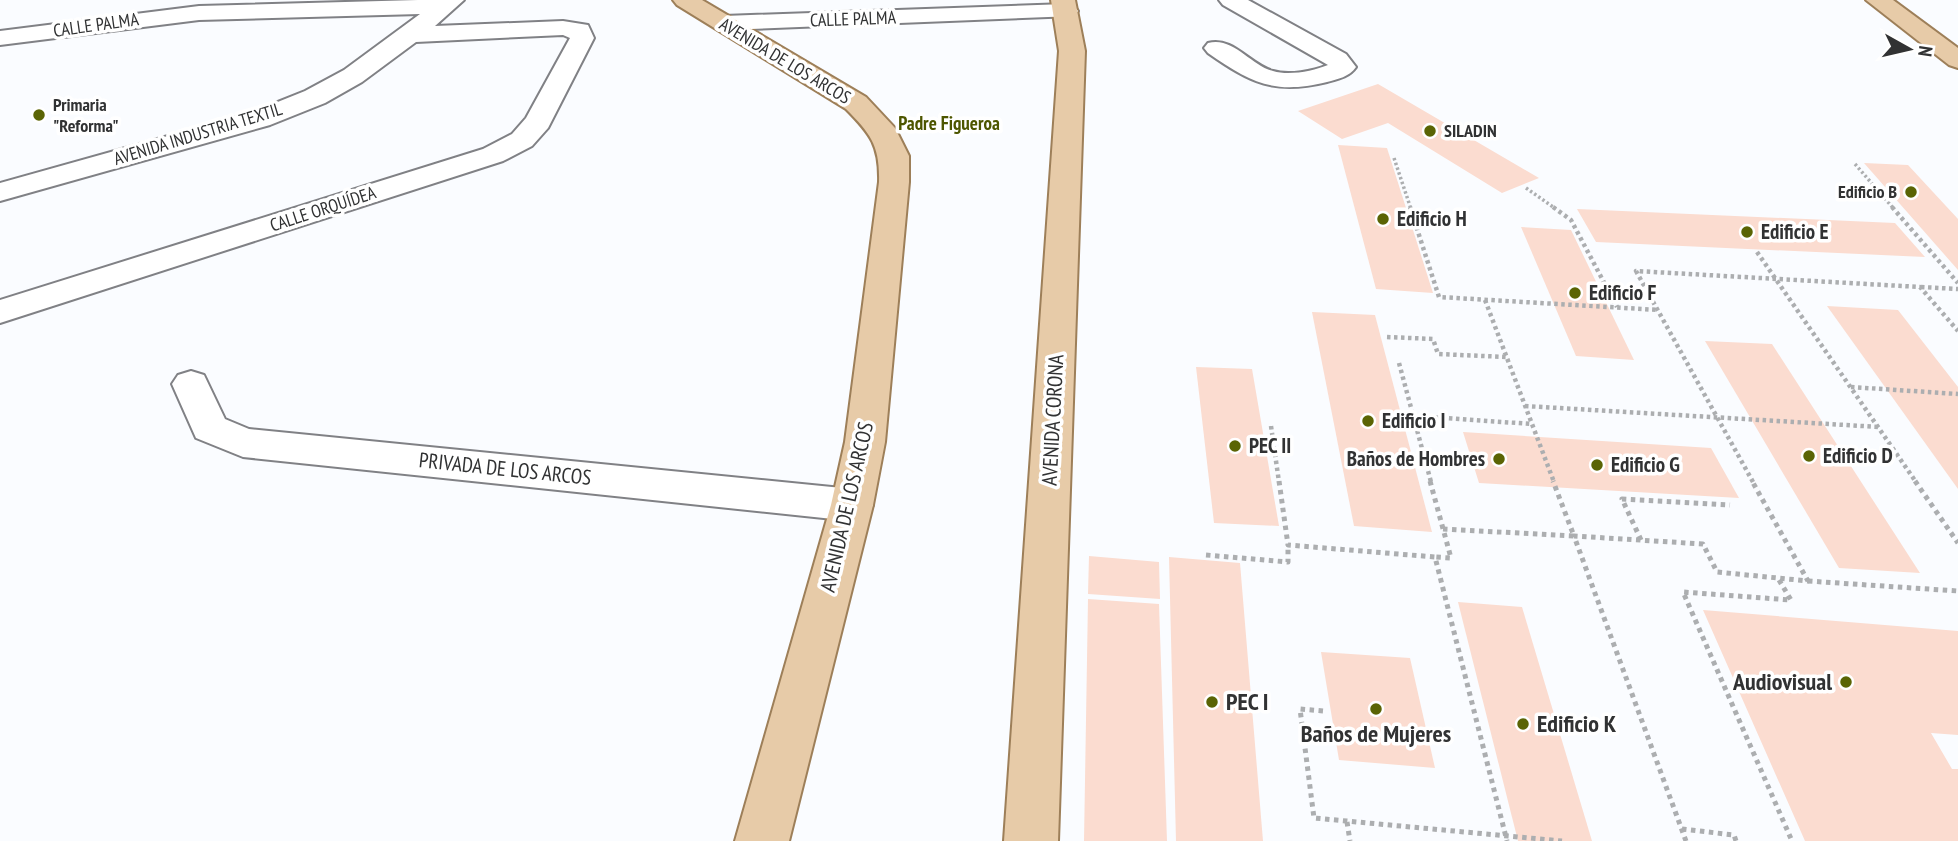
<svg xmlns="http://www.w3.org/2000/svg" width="1958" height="841" viewBox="0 0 1958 841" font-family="'PT Sans Narrow',sans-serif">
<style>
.building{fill:#fbdcd0}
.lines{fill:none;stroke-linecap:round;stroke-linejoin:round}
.minor-casing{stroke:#808185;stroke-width:4}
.major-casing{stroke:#9d7f59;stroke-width:4}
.path-far2{stroke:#acaeb0;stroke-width:3.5;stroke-dasharray:2.5 2.5;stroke-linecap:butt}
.path-far1{stroke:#acaeb0;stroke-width:4.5;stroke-dasharray:3.5 3.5;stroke-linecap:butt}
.path{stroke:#acaeb0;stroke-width:5;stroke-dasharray:4.5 4.5;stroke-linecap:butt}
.minor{fill:#fff;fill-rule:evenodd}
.major{fill:#e7cba8;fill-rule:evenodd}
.poi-dot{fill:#5a6404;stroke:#fff;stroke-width:2.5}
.labels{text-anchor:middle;stroke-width:7;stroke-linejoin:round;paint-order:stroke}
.far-street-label{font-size:18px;fill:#313233;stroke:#fff}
.far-poi-label{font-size:18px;font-weight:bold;fill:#313233;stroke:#fff;text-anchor:start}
.far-neighbourhood-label{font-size:19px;font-weight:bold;fill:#4d5600;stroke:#fff}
.poi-label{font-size:21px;font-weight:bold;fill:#313233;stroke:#fff;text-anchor:start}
.street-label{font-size:21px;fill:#313233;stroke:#fff}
.near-poi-label{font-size:24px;font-weight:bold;fill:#313233;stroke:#fff;text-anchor:start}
</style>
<rect width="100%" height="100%" fill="#fafcff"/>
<g class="building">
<path d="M1378,84L1539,178L1502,193L1388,123L1342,139L1298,111Z"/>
<path d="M1338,145L1387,148L1433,293L1376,289Z"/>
<path d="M1864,163L1908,165L1958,219V270Z"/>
<path d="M1577,209L1895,223L1925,257L1596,242Z"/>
<path d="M1521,227L1571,230L1634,360L1576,356Z"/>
<path d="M1827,306L1898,310L1958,387V489Z"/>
<path d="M1312,312L1375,315L1432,532L1354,526Z"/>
<path d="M1705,341L1772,344L1920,573L1839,568Z"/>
<path d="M1196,367L1252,369L1279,526L1214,523Z"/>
<path d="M1463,432L1711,448L1739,498L1479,483Z"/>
<path d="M1089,556L1159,562L1160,599L1088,594Z"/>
<path d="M1169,557L1240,563L1263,841H1176Z"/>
<path d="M1088,599L1159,604L1167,841H1084Z"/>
<path d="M1458,602L1522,607L1592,841H1518Z"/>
<path d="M1703,610L1958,631V735L1931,733L1952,769H1958V841H1805Z"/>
<path d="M1321,652L1410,658L1435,768L1339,760Z"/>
</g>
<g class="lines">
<g class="minor-casing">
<g id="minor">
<path d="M418,0H464L435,26L563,21L588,25L594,38L548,128L532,146L503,161L0,323V300L483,149L512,134L526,118L570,38L563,35L416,42L362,82L325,103L270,125L0,201V183L250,113L305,91L344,70L420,14L199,20L0,45V31L199,6Z"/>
<path d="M1219,0H1248L1346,54L1356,67C1349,77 1338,79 1327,82C1274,95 1251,83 1208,53L1204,48L1208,43C1233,36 1250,65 1273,71C1289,76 1313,71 1328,65L1223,5Z"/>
<path d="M1066,4L1074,6L1078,11L1074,16L724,30L715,28L712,23L715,18L724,16Z"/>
<path d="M191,371L204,375L225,419L249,429L852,489L867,494L873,505L867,516L852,521L243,457L196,438L172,384L178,375Z"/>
</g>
</g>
<g class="major-casing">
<g id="major">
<path d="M673,0H702L866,97L895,128L909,156V182L885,442L873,505L789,841H735L831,505L845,442L879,182C880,146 871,134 846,109L677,5Z"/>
<path d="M1051,0H1075L1085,51L1058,841H1004L1059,51Z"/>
<path d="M1866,0H1893L1958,48V68L1949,65Z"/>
</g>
</g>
<g class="path-far2">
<path d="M1394,158L1411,209"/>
<path d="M1855,164L1894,209"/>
<path d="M1526,188L1556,209"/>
</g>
<g class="path-far1">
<path d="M1410,207L1439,297L1659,310"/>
<path d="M1553,207L1571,220L1617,307"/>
<path d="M1892,207L1958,283"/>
<path d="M1757,252L1916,482"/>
<path d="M1921,287L1958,289"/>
<path d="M1485,300L1554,482"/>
<path d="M1387,337L1433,339L1438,354L1506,357"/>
<path d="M1399,363L1431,482"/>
<path d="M1851,387L1958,394"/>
<path d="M1525,406L1879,427"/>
<path d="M1414,416L1532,424"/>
<path d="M1271,426L1279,482"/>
<path d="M1753,482L1636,271L1920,287L1958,331"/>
</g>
<g class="path">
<path d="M1279,481L1288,545L1435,557L1507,841"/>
<path d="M1430,481L1451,558L1435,557"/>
<path d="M1915,481L1958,543"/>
<path d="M1443,529L1574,536L1553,481"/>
<path d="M1641,540L1622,499L1730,505"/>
<path d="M1206,555L1288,562V545"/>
<path d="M1779,580L1791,600L1683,592L1792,841"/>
<path d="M1808,581L1958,591"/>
<path d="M1323,711L1300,709L1314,818L1562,841"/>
<path d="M1347,822L1350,841"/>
<path d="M1682,829L1734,835L1736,841"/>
<path d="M1686,841L1574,536L1703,544L1717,572L1808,581L1752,481"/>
</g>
<use href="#minor" class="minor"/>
<use href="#major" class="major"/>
</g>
<g class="poi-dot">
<circle cx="39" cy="115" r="7"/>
<circle cx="1430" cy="131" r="7"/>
<circle cx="1911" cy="192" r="7"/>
<circle cx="1383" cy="219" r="7"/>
<circle cx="1747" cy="232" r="7"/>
<circle cx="1575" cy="293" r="7"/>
<circle cx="1368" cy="421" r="7"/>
<circle cx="1235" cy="446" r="7"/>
<circle cx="1809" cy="456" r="7"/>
<circle cx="1499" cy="459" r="7"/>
<circle cx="1597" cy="465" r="7"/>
<circle cx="1846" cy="682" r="7"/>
<circle cx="1212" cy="702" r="7"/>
<circle cx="1376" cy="709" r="7"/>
<circle cx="1523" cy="724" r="7"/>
</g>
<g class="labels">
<g class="far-street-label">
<text transform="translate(853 19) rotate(-2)" y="6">CALLE PALMA</text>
<text transform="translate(96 25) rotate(-8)" y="6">CALLE PALMA</text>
<text transform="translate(785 61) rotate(31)" y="6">AVENIDA DE LOS ARCOS</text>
<text transform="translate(198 134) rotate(-17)" y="6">AVENIDA INDUSTRIA TEXTIL</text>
<text transform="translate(323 209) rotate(-18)" y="6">CALLE ORQUÍDEA</text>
</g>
<g class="far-poi-label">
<text x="53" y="111">Primaria<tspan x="53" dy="21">"Reforma"</tspan></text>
<text x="1444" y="137">SILADIN</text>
<text x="1897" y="198" text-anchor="end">Edificio B</text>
</g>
<g class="far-neighbourhood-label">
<text x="949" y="130">Padre Figueroa</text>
</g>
<g class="poi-label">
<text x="1397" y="226">Edificio H</text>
<text x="1761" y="239">Edificio E</text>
<text x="1589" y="300">Edificio F</text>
<text x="1382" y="428">Edificio I</text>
<text x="1249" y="453">PEC II</text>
<text x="1823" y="463">Edificio D</text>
<text x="1485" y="466" text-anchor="end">Baños de Hombres</text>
<text x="1611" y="472">Edificio G</text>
</g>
<g class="street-label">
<text transform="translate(1053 420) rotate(-87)" y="7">AVENIDA CORONA</text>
<text transform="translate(505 469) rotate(6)" y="7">PRIVADA DE LOS ARCOS</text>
<text transform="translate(847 507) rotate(-77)" y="7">AVENIDA DE LOS ARCOS</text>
</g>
<g class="near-poi-label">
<text x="1832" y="690" text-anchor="end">Audiovisual</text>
<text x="1226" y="710">PEC I</text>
<text x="1537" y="732">Edificio K</text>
<text x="1376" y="742" text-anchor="middle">Baños de Mujeres</text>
</g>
</g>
<g transform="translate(1909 49) rotate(98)" stroke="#ffffff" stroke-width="5" paint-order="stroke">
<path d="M0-5L12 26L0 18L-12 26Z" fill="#313233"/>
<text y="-10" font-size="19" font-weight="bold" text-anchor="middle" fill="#313233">N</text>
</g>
</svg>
